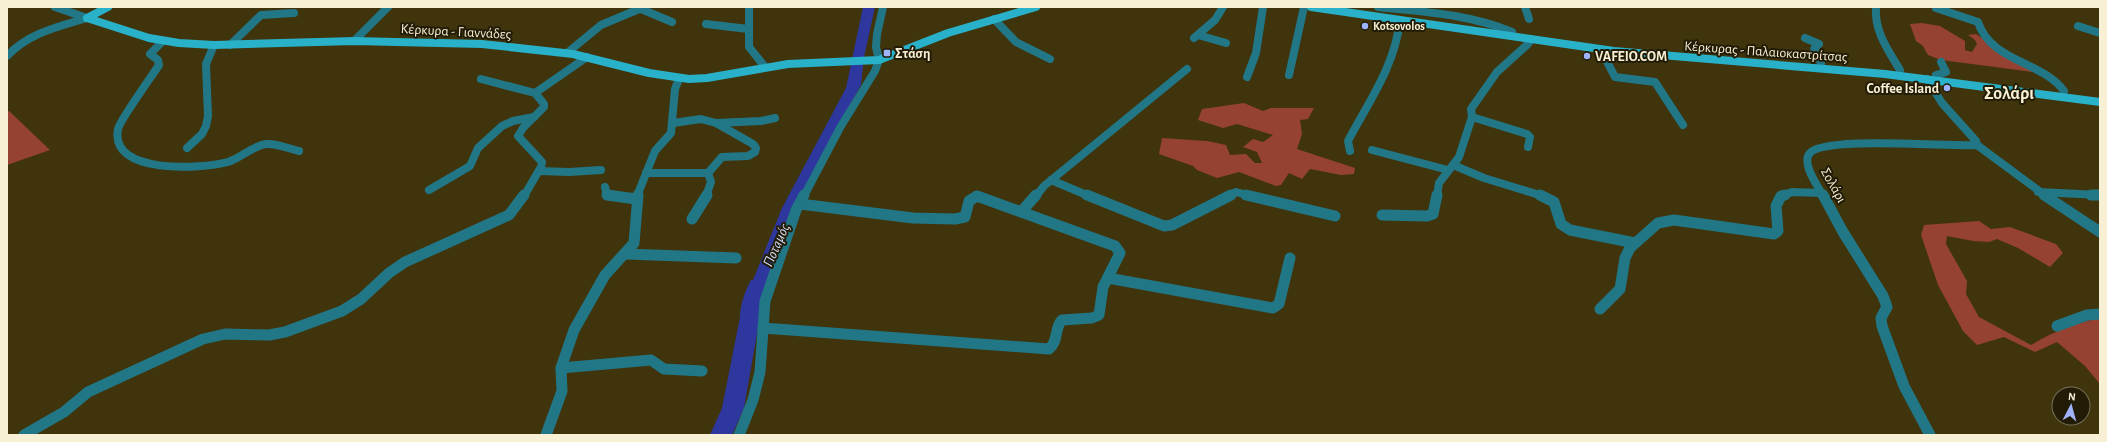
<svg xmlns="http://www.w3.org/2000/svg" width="2107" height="442" viewBox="0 0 2107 442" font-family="'Alegreya Sans',sans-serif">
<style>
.green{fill:#954232}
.water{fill:#2e379e}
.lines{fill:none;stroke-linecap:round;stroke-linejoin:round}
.river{fill:#2e379e;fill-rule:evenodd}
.minor-far1{stroke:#227786;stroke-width:8}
.minor{stroke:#227786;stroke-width:11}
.major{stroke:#28b1c8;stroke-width:8}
.poi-dot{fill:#9fb3fd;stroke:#221c07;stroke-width:1.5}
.labels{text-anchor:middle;stroke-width:4;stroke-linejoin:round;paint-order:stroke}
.far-poi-label{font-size:12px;font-weight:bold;fill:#f8f0d5;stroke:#221c07;text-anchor:start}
.street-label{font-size:14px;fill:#f8f0d5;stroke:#221c07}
.poi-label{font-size:14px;font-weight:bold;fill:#f8f0d5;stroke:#221c07;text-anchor:start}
.water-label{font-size:15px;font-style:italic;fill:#d4ddf8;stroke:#221c07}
.district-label{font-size:18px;font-weight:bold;fill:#f8f0d5;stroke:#221c07}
</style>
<rect width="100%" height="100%" fill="#3f340c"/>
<g class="green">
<path d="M1922,23L1940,26L1965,41V50L1972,52L1977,44L1975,40L1968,35L1976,34L2033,72L1941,60L1928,55L1923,46L1916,41L1910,24Z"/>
<path d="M1244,103L1263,111L1271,108H1314L1308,119L1300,120L1302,134L1297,149L1355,168L1354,174L1341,175L1310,169L1302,179L1289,173L1281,185L1276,186L1239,172L1217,178L1197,170L1193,166L1159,154L1162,138L1207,141L1226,145L1230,155L1246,154L1255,163H1262L1257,152L1243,147L1253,139L1263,142L1273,135L1237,124L1223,128L1198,120L1202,109Z"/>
<path d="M9,111L50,150L7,165V112Z"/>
<path d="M1979,221L1991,229L2010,227L2056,244L2063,253L2050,267L2018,248L1997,239L1989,242L1973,241L1947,236L1946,244L1967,281L1966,294L1979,317L2031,345C2053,332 2075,323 2100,318V384L2085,366L2057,342L2035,352L2004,337L1977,345L1963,331L1938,285L1921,235L1924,225Z"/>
</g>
<path class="water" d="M863,7H875L864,57L861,85L797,202L759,301L750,308L743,305L782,208L846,88Z"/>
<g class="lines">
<path class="river" d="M758,279L765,280L768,285L760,308V317L744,408L732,435H710L722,408L740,317C740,305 745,291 751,280Z"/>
<g class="minor-far1">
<path d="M55,7L87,18"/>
<path d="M749,7V47L765,67"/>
<path d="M1378,7C1424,12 1469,14 1512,32"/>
<path d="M1525,7L1529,19"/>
<path d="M1876,7C1874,31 1888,50 1900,70"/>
<path d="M1936,8L1978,22C1991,62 2042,61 2064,91"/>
<path d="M641,9L672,22"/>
<path d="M994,19L1016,42L1050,59"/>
<path d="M706,24L748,29"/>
<path d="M2078,26L2100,33"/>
<path d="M1198,35L1226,43"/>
<path d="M1194,38L1215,20L1223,7"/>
<path d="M1805,38L1819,44L1814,49L1821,63"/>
<path d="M163,41L150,54L158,60L159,65C152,76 120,120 118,129C109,175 201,169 228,162C241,158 252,146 266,144C277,143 289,149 299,151"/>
<path d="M354,41L388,7"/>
<path d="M230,45L261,15L294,13"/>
<path d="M1601,50L1615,77L1655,82L1683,125"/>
<path d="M567,53L601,25L644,7"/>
<path d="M7,56C29,33 57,27 87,18"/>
<path d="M1289,75L1304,7"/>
<path d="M1936,75L1946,72L1941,62"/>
<path d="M1247,77L1256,53L1263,7"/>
<path d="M481,79L535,93"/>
<path d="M1927,79L1942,103L1976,141L1977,145"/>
<path d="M1472,117L1471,109L1497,72L1528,44L1531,39"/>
<path d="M673,123L701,119L716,123L761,121L775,118"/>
<path d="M1977,145L2046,196"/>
<path d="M1528,147L1530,137L1527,134L1472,117L1459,157L1453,165L1484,178L1543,196"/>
<path d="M187,148L202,134L206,126L208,116L206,64L214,45"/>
<path d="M1372,150L1448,170"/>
<path d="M1350,151L1348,141C1369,101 1395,66 1400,20"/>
<path d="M539,171L569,172L601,170"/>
<path d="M646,173H708L722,157L748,156L755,152L756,148L753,144L716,123"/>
<path d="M1051,180L1089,196"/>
<path d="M605,187L607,195L611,196"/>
<path d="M429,190L470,166L478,148L502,126L513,121L534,117"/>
<path d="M2038,192L2100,195"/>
<path d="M524,196L541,167L542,162L518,136L523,128L544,107V104L535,93L587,57"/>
<path d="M637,196L655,151L671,133L675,89L679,79"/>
<path d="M706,196L711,182L708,173"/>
<path d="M804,196L841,126L875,71L879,60L876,47L877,34L883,7"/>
<path d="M1036,196L1044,186L1187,69"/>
<path d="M1229,196L1236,192L1251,196"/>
<path d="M1437,196L1439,183L1453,165"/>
<path d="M1782,196L1792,192L1822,193"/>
<path d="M1823,196C1818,186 1802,165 1809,154C1821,135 1951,147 1977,145"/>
</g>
<g class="minor">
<path d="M607,195L636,199"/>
<path d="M1087,195L1164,226L1172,225L1231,195"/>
<path d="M1246,195L1335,216"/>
<path d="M1540,195L1554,202L1561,224L1570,230L1635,243"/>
<path d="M1823,195L1843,232L1883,296L1887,307L1881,318L1882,326L1904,386L1930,435"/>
<path d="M2044,195L2100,232"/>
<path d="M2091,195H2100"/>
<path d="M1021,212L1036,195"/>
<path d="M1382,215L1427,216L1433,214L1437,195"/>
<path d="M692,219L707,195"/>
<path d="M626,254L736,258"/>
<path d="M1108,278L1273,308L1279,304L1290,258"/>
<path d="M1600,309L1620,289L1625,258L1630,248L1658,223L1674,220L1774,234L1778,231L1776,206L1781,196L1785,195"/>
<path d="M2057,326L2087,315L2100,314"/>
<path d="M763,328L1049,349C1059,341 1054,328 1062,320L1092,318L1099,315L1103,287L1120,253L1115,246L977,196L969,201L965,217L955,219L913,218L800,204"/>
<path d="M561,368L651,360L664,369L702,371"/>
<path d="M24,435L64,412L88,392L203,339L225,334L269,335L285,332L342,311L361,299L389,273L405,262L509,215L524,195"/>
<path d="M546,435L562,391L561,368L574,330L605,275L634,243L638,195"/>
<path d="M739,435L753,400L760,372L765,301L796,210L804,195"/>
</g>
<g class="major">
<path d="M1311,7L1614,51L1885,74L2100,102"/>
<path d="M87,18L149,38L179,43L214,45L354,41L482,44L573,54L649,73L689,79L707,78L788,64L879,60L948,33L1036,7"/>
<path d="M87,18L108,7"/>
</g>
</g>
<g class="poi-dot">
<circle cx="1365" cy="26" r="4"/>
<rect x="883" y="49" width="8" height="8" rx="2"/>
<circle cx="1587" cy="56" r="4"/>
<circle cx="1947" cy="88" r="4"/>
</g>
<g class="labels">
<g class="far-poi-label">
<text x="1373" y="30">Kotsovolos</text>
</g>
<g class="street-label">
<text transform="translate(456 31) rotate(3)" y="5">Κέρκυρα - Γιαννάδες</text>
<text transform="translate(1766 51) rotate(4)" y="5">Κέρκυρας - Παλαιοκαστρίτσας</text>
<text transform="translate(1834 185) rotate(61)" y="5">Σολάρι</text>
</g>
<g class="poi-label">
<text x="895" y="58">Στάση</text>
<text x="1595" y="61">VAFEIO.COM</text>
<text x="1939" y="93" text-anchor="end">Coffee Island</text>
</g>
<g class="water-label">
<text transform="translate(776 245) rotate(-66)" y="5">Ποταμός</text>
</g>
<g class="district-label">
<text x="2009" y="99">Σολάρι</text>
</g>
</g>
<rect width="2107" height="442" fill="none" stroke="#f8f0d5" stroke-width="16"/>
<g transform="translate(2071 406) rotate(6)"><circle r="19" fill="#221c07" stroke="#787159"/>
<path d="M0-3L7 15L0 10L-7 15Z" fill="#9fb3fd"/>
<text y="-6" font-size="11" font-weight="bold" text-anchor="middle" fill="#f8f0d5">N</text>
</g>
</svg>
